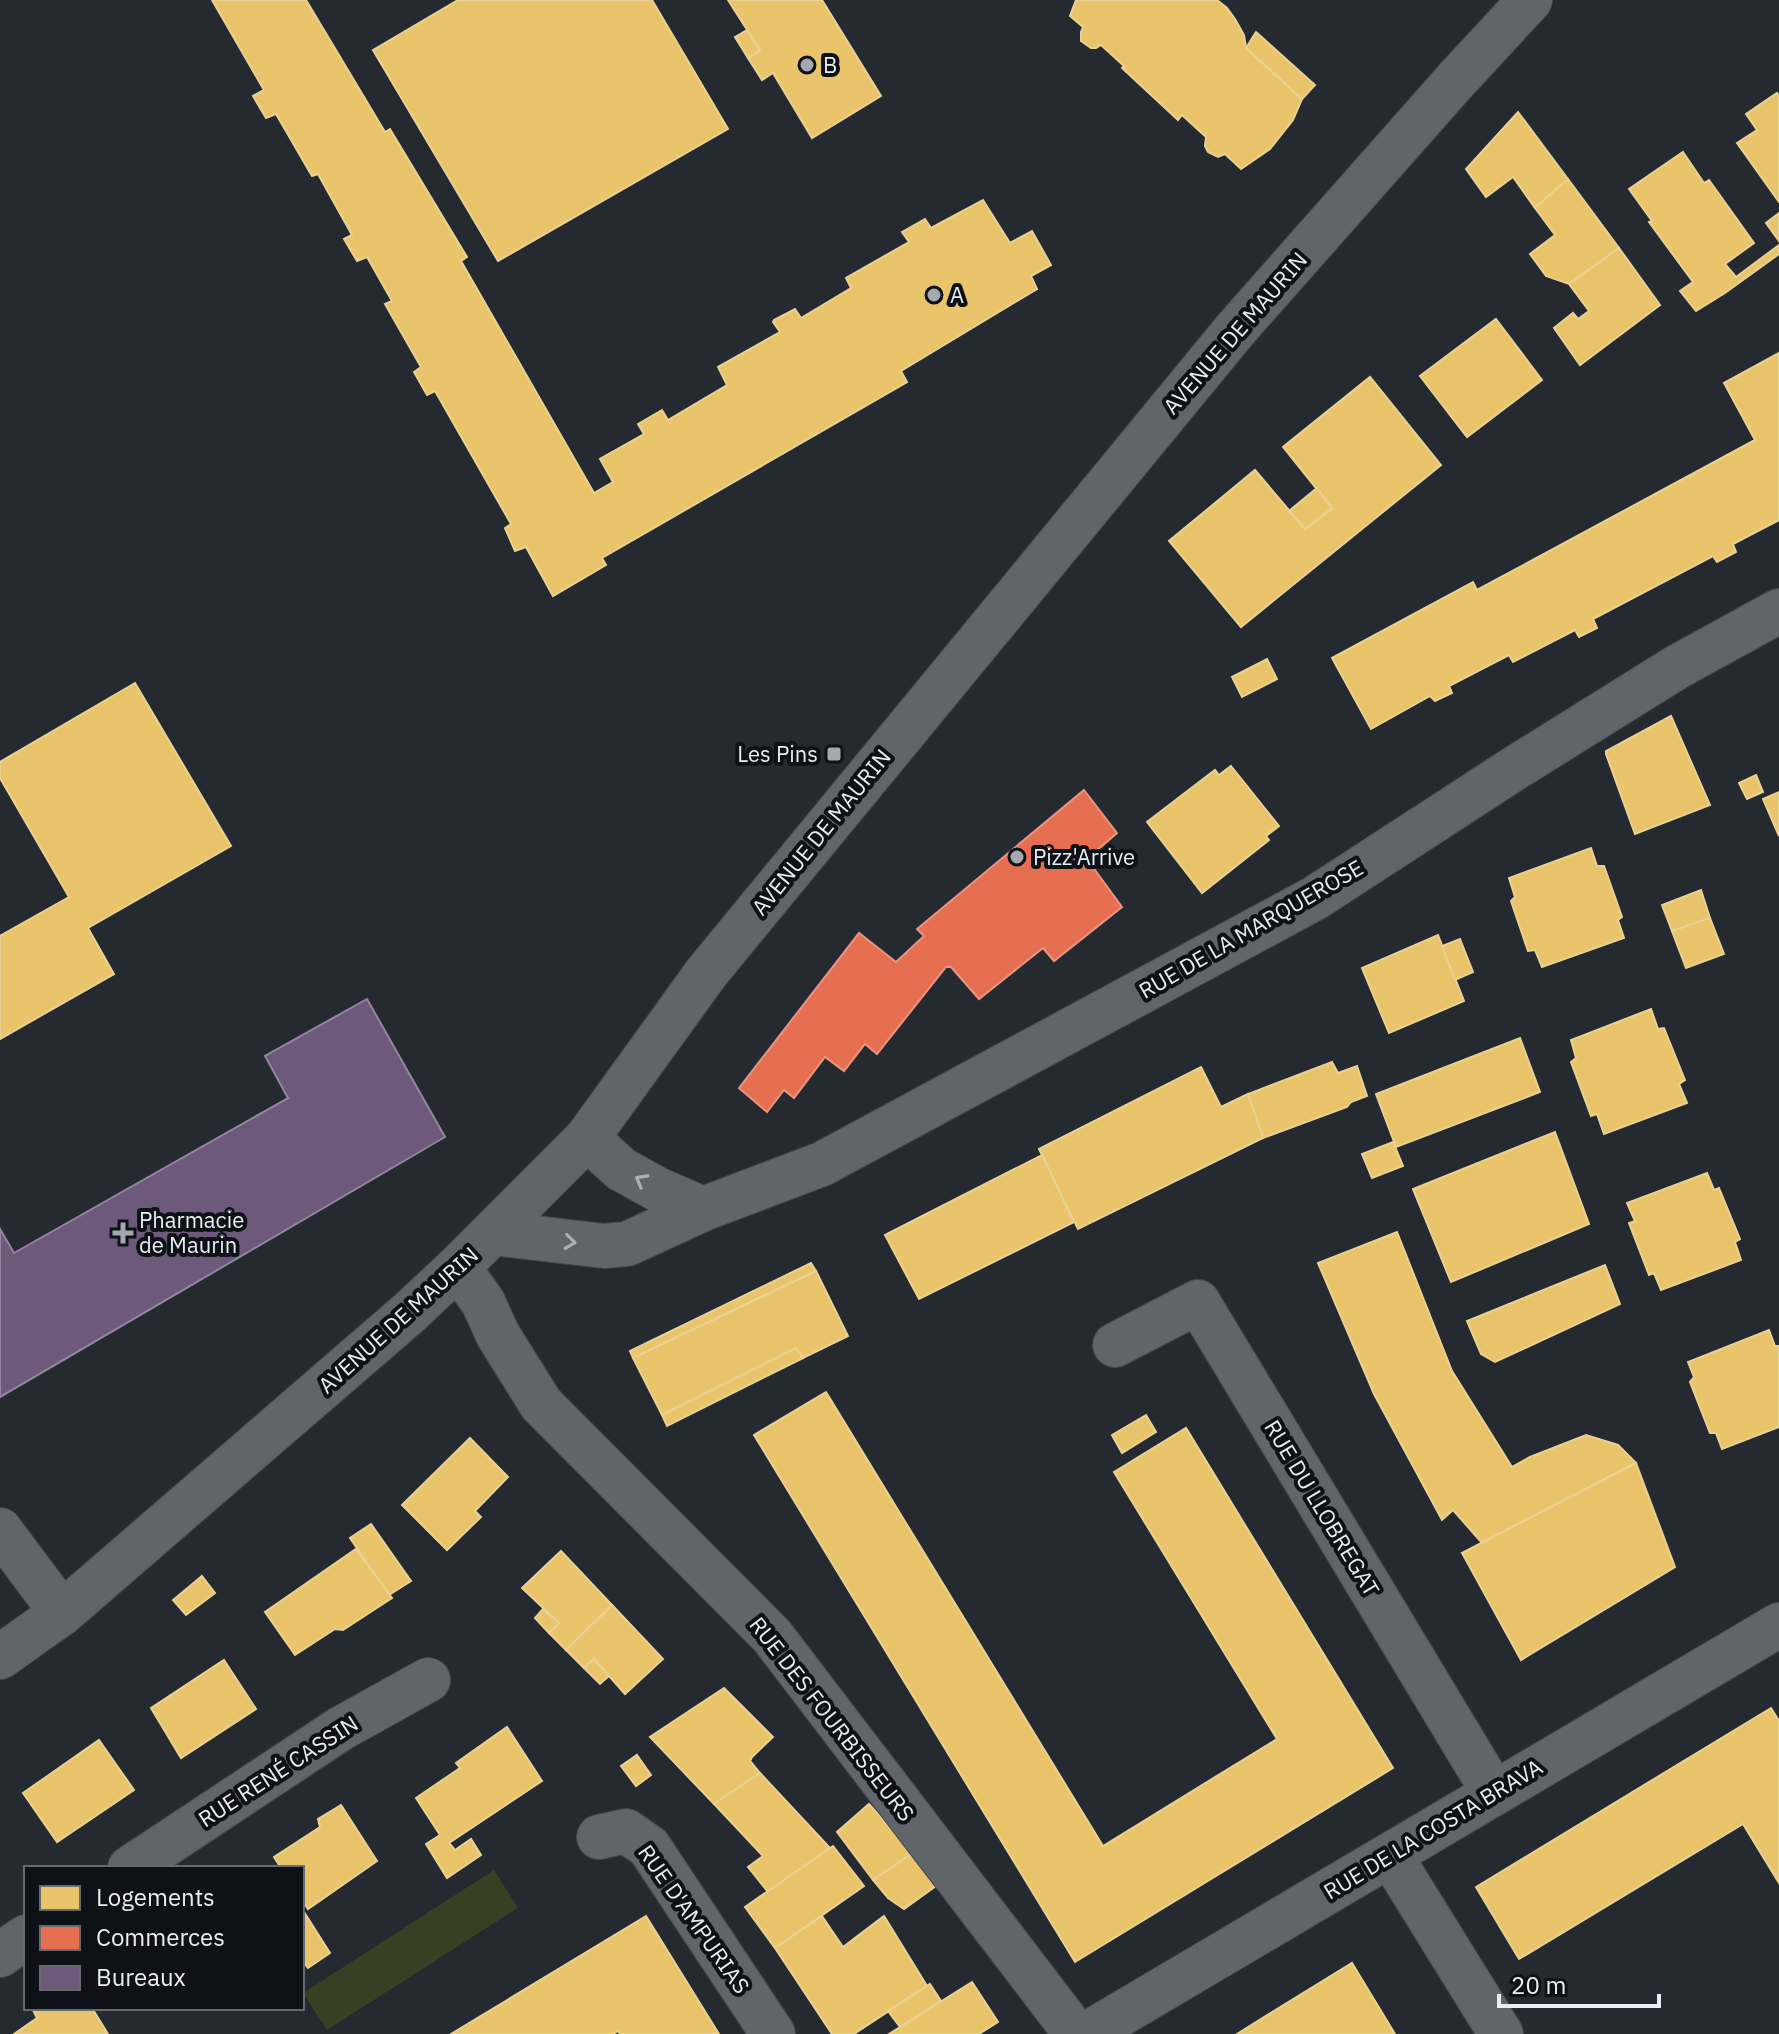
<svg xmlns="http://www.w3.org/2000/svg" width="1779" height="2034" viewBox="0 0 1779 2034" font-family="'IBM Plex Sans',sans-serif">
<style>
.green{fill:#383f22}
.homes{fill:#e9c46a;stroke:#e9d194;stroke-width:2}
.shops{fill:#e76f51;stroke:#e79582;stroke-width:2}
.offices{fill:#6d597a;stroke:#92869f;stroke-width:2}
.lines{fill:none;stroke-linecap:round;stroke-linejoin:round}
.minor-casing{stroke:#43474c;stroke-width:46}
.minor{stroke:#60656a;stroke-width:44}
.oneway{stroke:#abb0b6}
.poi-dot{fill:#a4a9b0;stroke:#0e1217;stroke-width:3}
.labels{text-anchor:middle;stroke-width:8;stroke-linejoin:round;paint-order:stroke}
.poi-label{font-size:22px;fill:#e8eef5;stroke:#0e1217;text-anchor:start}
.street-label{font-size:22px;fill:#e8eef5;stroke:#0e1217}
</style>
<rect width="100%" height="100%" fill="#252a30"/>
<path class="green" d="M494,1870L518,1908L327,2030L303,1993Z"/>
<g class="homes">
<path d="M212,0H306L385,132L390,129L467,257L461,261L594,493L613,482L600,459L644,434L638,424L662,410L668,420L727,385L718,367L780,332L773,322L774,320L795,309L801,318L851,288L846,278L909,242L902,232L925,219L931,228L983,200L1010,243L1032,231L1051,265L1031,276L1037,289L901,371L907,382L602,558L606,565L553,596L526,547L515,551L505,528L511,524L435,391L427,395L414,372L421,367L385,304L392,301L367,257L357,261L344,239L352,235L318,174L312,176L276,114L266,118L253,96L264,90Z"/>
<path d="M458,0H652L728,129L498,261L373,50Z"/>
<path d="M728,0H822L881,96L812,138L773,73L762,80L748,58L760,50Z"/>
<path d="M1076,0H1217L1227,8L1235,19L1244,35L1246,48L1302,99L1293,120L1270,149L1241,169L1225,154L1218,157L1208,152L1205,146L1206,137L1182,115L1178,120L1122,68L1124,66L1101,45L1096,48H1091L1081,41V32L1083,27L1070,16Z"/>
<path d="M747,30L760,50L748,58L735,37Z"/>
<path d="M1256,32L1315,85L1302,99L1246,48Z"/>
<path d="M1777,93L1779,96V202L1737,143L1757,130L1746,114Z"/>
<path d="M1518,112L1568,179L1535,208L1513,177L1486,197L1466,169Z"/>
<path d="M1683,152L1704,183L1709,180L1754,243L1725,264L1736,277L1779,245V254L1725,293L1696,311L1680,291L1693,282L1649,222L1652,221L1629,189Z"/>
<path d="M1568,179L1619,248L1569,284L1546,276L1530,254L1555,235L1535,208Z"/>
<path d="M1779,213V241L1766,223Z"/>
<path d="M1619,248L1660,305L1580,365L1554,328L1573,313L1578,319L1589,311L1569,284Z"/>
<path d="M1496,319L1542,380L1467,437L1420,376Z"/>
<path d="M1779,353V520L1733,544L1736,552L1717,562L1713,556L1593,619L1597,628L1579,637L1575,630L1513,662L1509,655L1449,686L1452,693L1435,701L1430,696L1371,729L1332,658L1473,582L1477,590L1755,440L1724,383Z"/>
<path d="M1370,377L1441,465L1241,627L1169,541L1255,470L1305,529L1332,508L1283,447Z"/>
<path d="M1317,488L1332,508L1305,529L1289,511Z"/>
<path d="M1267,659L1277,679L1242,697L1232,677Z"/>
<path d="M135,683L231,846L88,928L114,974L0,1039V936L69,897L0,778V762Z"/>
<path d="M1671,716L1710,805L1635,834L1606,754V751Z"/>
<path d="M1231,766L1279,826L1266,836L1269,840L1202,893L1147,822L1215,770L1219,775Z"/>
<path d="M1756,775L1763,792L1747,799L1739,783Z"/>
<path d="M1779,792V836L1763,799Z"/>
<path d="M1591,848L1597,866H1604L1622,917L1618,920L1624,938L1542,967L1535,950L1528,951L1511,901L1515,897L1509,878Z"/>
<path d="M1701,890L1710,918L1672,931L1662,905Z"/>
<path d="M1710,918L1724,954L1686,968L1672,931Z"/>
<path d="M1438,935L1464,1001L1389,1033L1362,968Z"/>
<path d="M1460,939L1473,972L1455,980L1442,946Z"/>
<path d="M1651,1009L1658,1029L1664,1028L1685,1080L1679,1084L1687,1103L1604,1134L1597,1114L1591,1116L1571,1062L1576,1058L1571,1040Z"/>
<path d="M1520,1038L1540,1092L1396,1147L1376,1094Z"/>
<path d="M1332,1062L1338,1073L1357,1066L1367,1096L1351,1102L1347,1107L1263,1138L1248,1094Z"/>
<path d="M1201,1067L1221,1107L1248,1094L1263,1138L1078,1229L1039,1149Z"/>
<path d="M1555,1132L1589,1224L1451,1282L1413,1189Z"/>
<path d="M1393,1142L1403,1166L1372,1178L1362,1154Z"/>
<path d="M1042,1155L1074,1222L919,1299L885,1235Z"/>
<path d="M1707,1173L1714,1190L1719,1188L1740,1239L1735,1242L1741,1260L1661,1290L1654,1273L1649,1275L1629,1223L1635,1221L1627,1203Z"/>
<path d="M1397,1232L1452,1371L1512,1467L1530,1457L1586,1435L1618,1445L1636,1463L1482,1543L1453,1510L1442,1520L1374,1394L1318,1263Z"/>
<path d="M811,1263L816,1271L633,1358L630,1351Z"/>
<path d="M1605,1265L1620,1304L1495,1362L1481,1354L1467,1321Z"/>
<path d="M816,1271L848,1336L803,1358L796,1348L662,1415L633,1358Z"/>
<path d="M1769,1330L1775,1346H1779V1427L1722,1449L1716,1433H1710L1690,1382L1694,1377L1688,1362Z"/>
<path d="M796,1348L803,1358L667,1426L662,1415Z"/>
<path d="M826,1392L1103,1846L1277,1739L1114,1472L1186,1428L1393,1768L1075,1962L754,1435Z"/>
<path d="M1146,1415L1156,1432L1122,1453L1112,1435Z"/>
<path d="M470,1438L508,1477L475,1511L481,1517L447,1550L402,1505Z"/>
<path d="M1636,1463L1675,1567L1521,1660L1462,1553Z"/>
<path d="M371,1524L411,1581L389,1595L350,1538Z"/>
<path d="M356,1549L392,1598L343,1630L335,1629L295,1655L265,1612Z"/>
<path d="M561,1551L612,1605L566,1650L549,1633L559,1623L522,1588Z"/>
<path d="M202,1576L215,1593L186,1615L173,1600Z"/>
<path d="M612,1605L663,1659L625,1694L594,1659L584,1668L566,1650Z"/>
<path d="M543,1609L559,1623L549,1633L535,1618Z"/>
<path d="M594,1659L609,1676L600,1684L584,1668Z"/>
<path d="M224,1660L256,1709L181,1758L151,1708Z"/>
<path d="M724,1688L773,1737L752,1757L750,1761L760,1773L714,1804L650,1737Z"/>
<path d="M1771,1708L1779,1721V1883L1743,1824L1519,1959L1476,1887Z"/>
<path d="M507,1727L542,1781L449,1843L455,1850L471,1839L481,1855L447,1878L426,1844L440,1835L416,1798L460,1768L456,1763Z"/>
<path d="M99,1740L134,1790L57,1842L23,1793Z"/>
<path d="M637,1755L651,1775L636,1786L621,1766Z"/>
<path d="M760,1773L831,1849L768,1892L748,1867L763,1856L714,1804Z"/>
<path d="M869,1804L913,1853L873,1880L837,1832Z"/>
<path d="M341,1805L377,1861L308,1909L302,1900V1868H281L274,1857L320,1827L318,1819Z"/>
<path d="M833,1846L864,1886L775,1948L745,1907Z"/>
<path d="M913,1853L940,1883L904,1909L888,1898L873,1880Z"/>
<path d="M304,1912L330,1953L308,1968L302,1960V1914Z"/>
<path d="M646,1916L719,2034H620L618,2031L613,2034H451Z"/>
<path d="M822,1916L843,1947L884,1916L927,1986L854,2034H832L775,1948Z"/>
<path d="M1352,1963L1395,2034H1237L1264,2017Z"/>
<path d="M972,1982L998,2022L979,2034H889Z"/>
<path d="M930,1984L941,2001L900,2027L888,2011Z"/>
<path d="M36,2008H92L108,2034H14L37,2018L33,2010Z"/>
</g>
<path class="shops" d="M1084,790L1117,833L1087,859L1122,907L1054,961L1043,948L979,999L951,967H946L877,1054L865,1044L844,1071L825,1057L794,1098L784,1090L767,1112L739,1088L859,933L896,962L924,936L917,929Z"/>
<path class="offices" d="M367,999L445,1137L0,1397V1229L14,1253L288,1098L265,1056Z"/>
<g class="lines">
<g class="minor-casing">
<g id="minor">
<path d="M587,1138L621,1169L657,1189L703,1209"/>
<path d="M493,1233L604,1246L627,1244L703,1209L822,1164L1315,898L1515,768L1677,667L1779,611"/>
<path d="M458,1267L483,1302L498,1335L541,1404L772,1636L1076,2034"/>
<path d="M1115,1345L1198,1302L1494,1793"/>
<path d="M0,1530L62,1613"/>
<path d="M0,1657L62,1613L410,1312L458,1267L587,1138L707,972L1235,330L1455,81L1530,0"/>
<path d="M599,1837L626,1831L649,1847L773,2034"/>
<path d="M1390,1855L1501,2034"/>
<path d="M130,1868L340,1729L428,1680"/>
<path d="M0,1955L26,1937"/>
<path d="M1087,2034L1779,1625"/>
</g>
</g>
<use href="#minor" class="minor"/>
</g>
<defs><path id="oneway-chevron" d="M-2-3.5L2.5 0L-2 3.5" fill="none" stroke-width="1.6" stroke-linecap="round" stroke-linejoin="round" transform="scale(2)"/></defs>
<g class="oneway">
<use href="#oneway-chevron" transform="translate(641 1180) rotate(-151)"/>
<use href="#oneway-chevron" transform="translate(570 1242) rotate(7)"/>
</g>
<g class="poi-dot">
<circle cx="807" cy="65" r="8"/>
<circle cx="934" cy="295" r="8"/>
<rect x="826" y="746" width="16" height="16" rx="4"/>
<circle cx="1017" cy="857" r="8"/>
<path d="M119 1221h8v8h8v8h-8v8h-8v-8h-8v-8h8z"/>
</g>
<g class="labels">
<g class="poi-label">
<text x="823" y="73">B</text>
<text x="950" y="303">A</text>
<text x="818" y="762" text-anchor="end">Les Pins</text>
<text x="1033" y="865">Pizz'Arrive</text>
<text x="139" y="1228">Pharmacie<tspan x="139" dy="25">de Maurin</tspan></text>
</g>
<g class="street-label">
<text transform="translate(1235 333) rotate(-49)" y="8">AVENUE DE MAURIN</text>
<text transform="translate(821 832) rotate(-51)" y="8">AVENUE DE MAURIN</text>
<text transform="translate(1251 929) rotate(-30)" y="8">RUE DE LA MARQUEROSE</text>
<text transform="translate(398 1320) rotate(-42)" y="8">AVENUE DE MAURIN</text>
<text transform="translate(1322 1508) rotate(59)" y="8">RUE DU LLOBREGAT</text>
<text transform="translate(832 1719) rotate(52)" y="8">RUE DES FOURBISSEURS</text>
<text transform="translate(278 1771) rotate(-33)" y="8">RUE RENÉ CASSIN</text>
<text transform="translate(1433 1829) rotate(-31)" y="8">RUE DE LA COSTA BRAVA</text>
<text transform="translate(694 1919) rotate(55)" y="8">RUE D'AMPURIAS</text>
</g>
</g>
<rect x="24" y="1866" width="280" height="144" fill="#0e1217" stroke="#656a70" stroke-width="2"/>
<rect x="40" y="1886" width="40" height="24" fill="#e9c46a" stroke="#656a70" stroke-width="2"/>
<text x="96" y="1906" font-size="24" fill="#e8eef5">Logements</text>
<rect x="40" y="1926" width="40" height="24" fill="#e76f51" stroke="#656a70" stroke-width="2"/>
<text x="96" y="1946" font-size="24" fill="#e8eef5">Commerces</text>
<rect x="40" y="1966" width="40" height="24" fill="#6d597a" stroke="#656a70" stroke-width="2"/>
<text x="96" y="1986" font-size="24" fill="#e8eef5">Bureaux</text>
<path d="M1499 1994v12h160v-12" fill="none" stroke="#e8eef5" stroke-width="4"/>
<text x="1511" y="1994" font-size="24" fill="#e8eef5" stroke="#0e1217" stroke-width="6" paint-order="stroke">20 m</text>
</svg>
